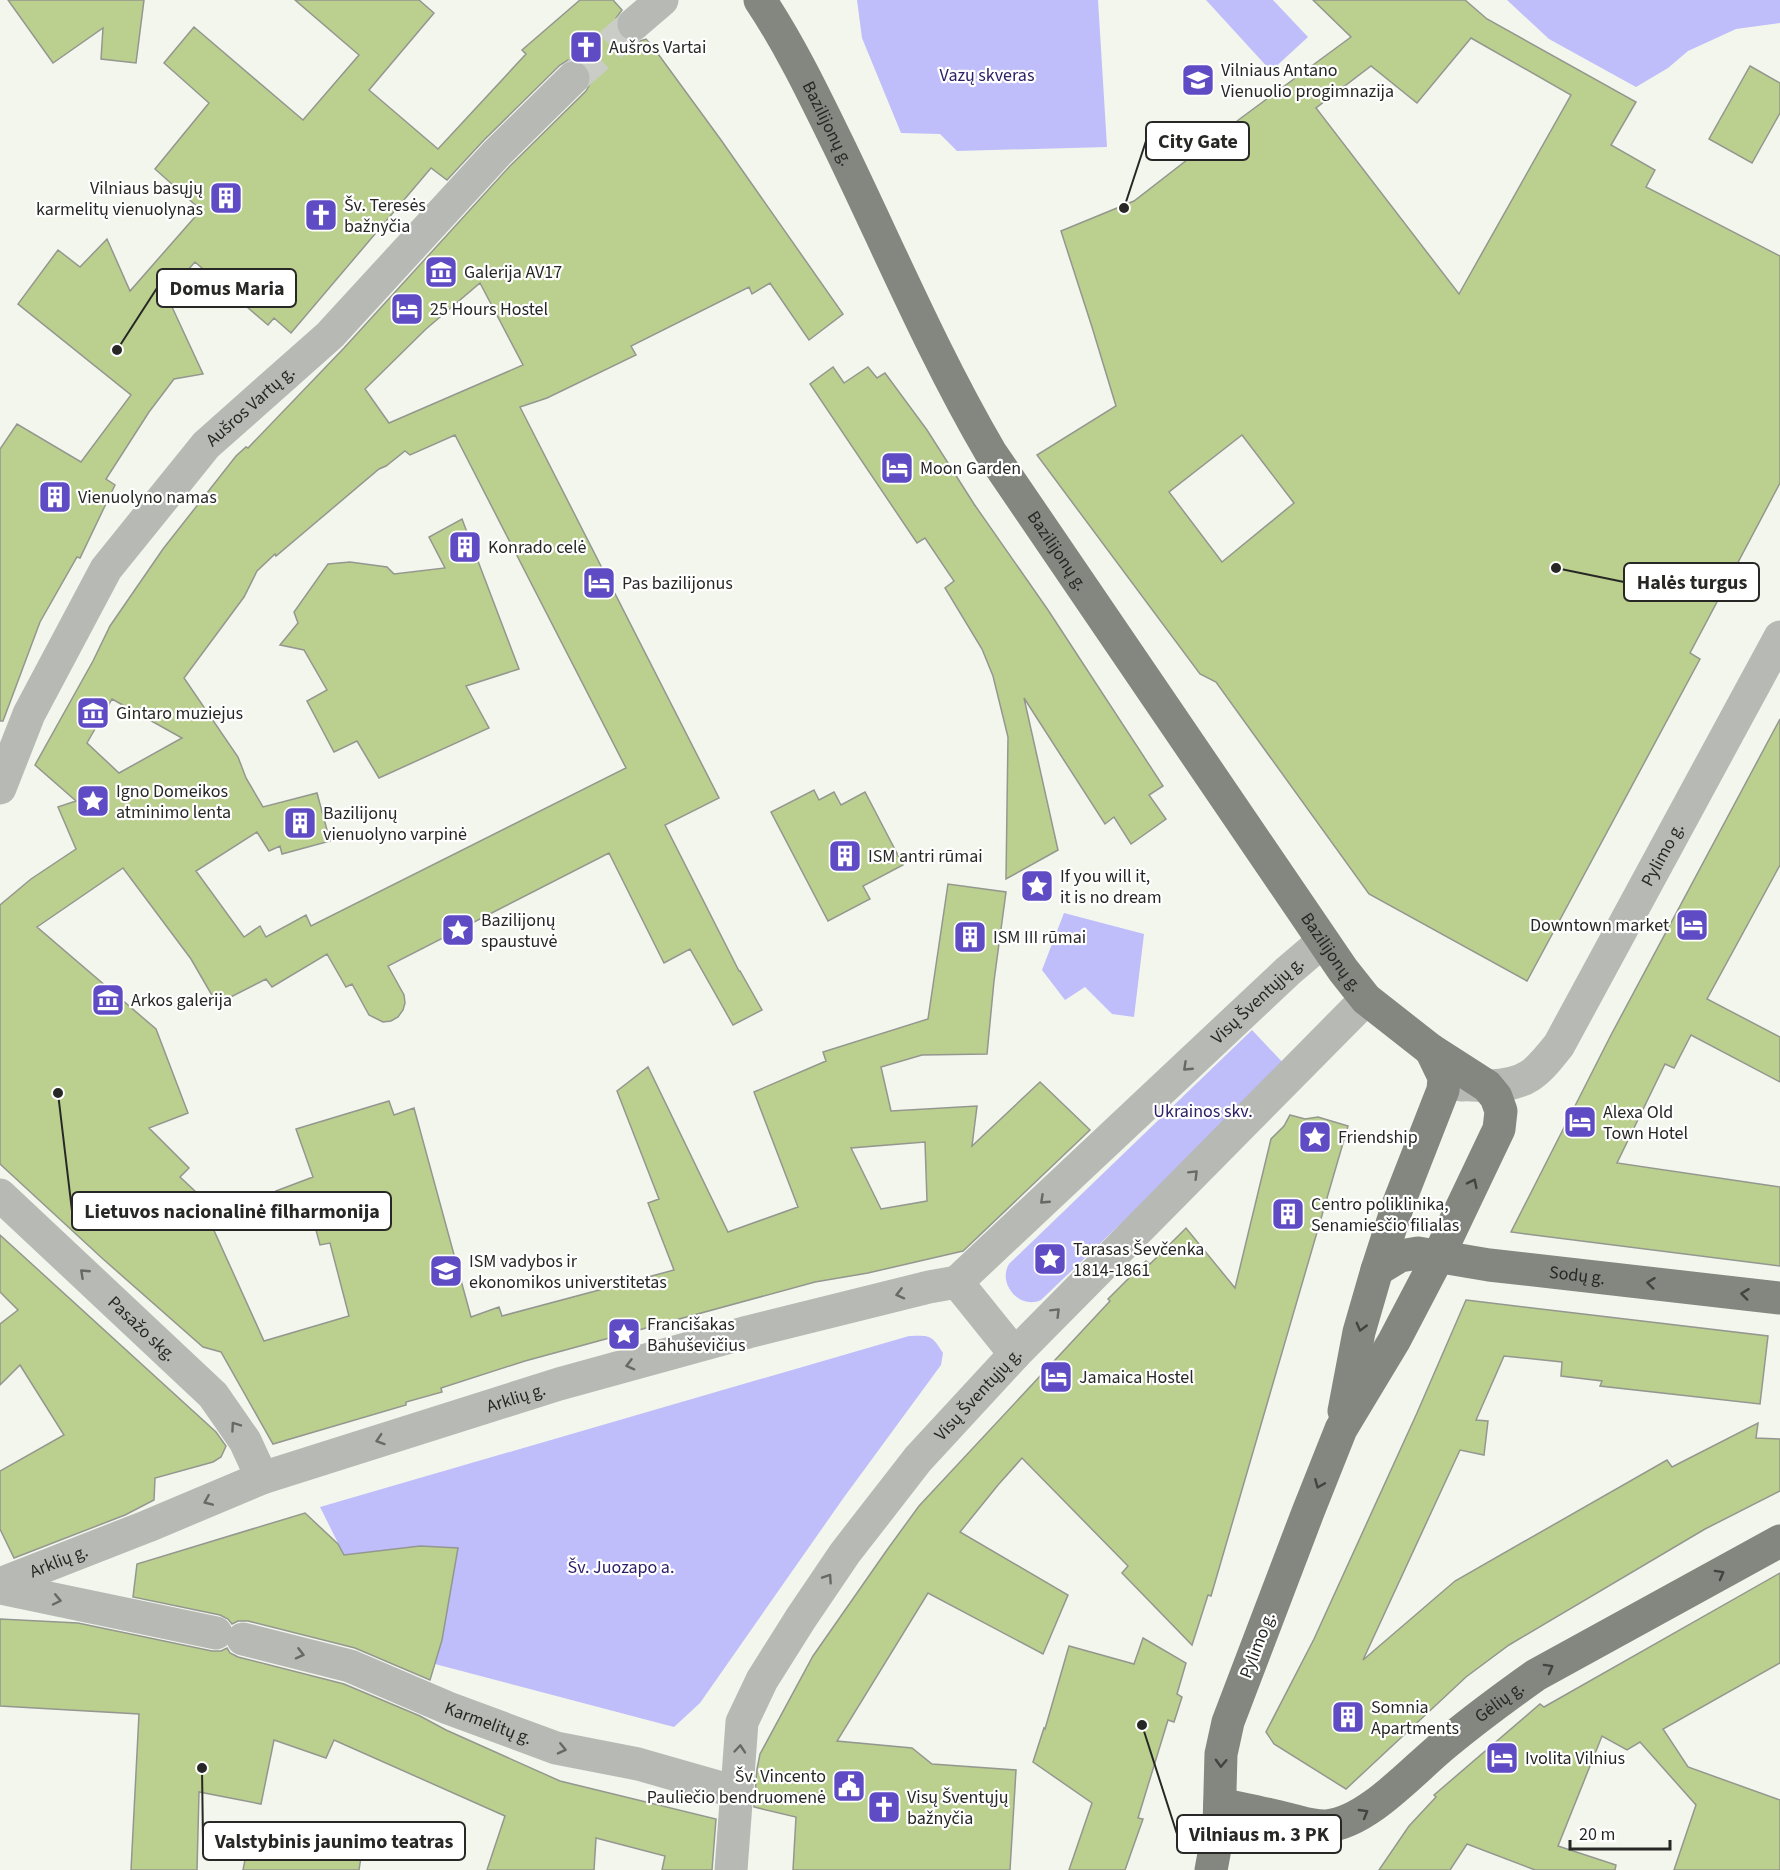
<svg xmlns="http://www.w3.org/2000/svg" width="1780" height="1870" viewBox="0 0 1780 1870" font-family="'Source Sans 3',sans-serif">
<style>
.green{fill:#bfbdfa}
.building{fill:#bbd08e;stroke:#94978f;stroke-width:1.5;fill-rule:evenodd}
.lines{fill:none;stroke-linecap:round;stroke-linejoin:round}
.minor-tunnel{stroke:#cacdc5;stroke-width:33;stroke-dasharray:33 16;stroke-linecap:butt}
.minor{stroke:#b7b9b5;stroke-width:33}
.major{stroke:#848680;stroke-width:33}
.oneway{stroke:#686966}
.oneway2{stroke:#434440}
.labels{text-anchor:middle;stroke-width:4.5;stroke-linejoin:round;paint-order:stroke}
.poi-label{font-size:18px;fill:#272825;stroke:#fff;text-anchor:start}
.park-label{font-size:18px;fill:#2d2068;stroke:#fff}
.street-label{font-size:18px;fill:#272825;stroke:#fff}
.leader{fill:none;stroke:#272825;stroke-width:2}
.callout-dot{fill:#272825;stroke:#fff;stroke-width:2}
.callout{fill:#fff;stroke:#272825;stroke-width:2}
.callout-label{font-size:20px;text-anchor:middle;font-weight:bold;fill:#272825}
</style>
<rect width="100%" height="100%" fill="#f3f6ed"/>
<g class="green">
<path d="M857,0H1098L1107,147L957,151L940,134L901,133L862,38Z"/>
<path d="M1206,0H1273L1308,37L1271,71Z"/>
<path d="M1507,0H1780V23L1736,29L1688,51L1668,68L1636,87L1549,39Z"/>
<path d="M1064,913L1144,934L1134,1017L1112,1014L1085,987L1065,1000L1042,970Z"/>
<path d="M1252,1030L1286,1066L1041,1300C1020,1310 997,1284 1009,1264Z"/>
<path d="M909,1336C930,1335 932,1335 943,1353L941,1365L842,1500L700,1703L674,1727L435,1664L442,1640L458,1548L420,1546L344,1555L320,1507Z"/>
</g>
<g class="building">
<path d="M8,0H144L136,63L101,59L103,28L53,63Z"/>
<path d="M295,0H419L434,13L369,90L438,149L526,54L522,50L580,0H613L622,10L616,18V28L619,36L628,42H637L646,39L653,47L721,140L843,314L809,340L770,283L752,294L749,287L631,346L636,355L547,398L520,407L719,798L665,825L739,971H740L762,1010L733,1025L690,949L664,963L609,853L388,966L404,995L405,1003L403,1010L398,1017L391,1021L383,1022L369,1015L352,984L346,987L327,954L272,987L266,979L217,1004L191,959L123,868L37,927L156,1029L188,1113L149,1128L189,1168L180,1177L197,1193L264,1341L349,1316L330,1243L320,1245L313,1219L287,1226L276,1191L313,1177L296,1129L389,1101L394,1115L414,1108L471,1317L499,1307L502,1316L674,1270L648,1203L659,1199L617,1091L648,1067L728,1232L798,1207L754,1092L826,1061L823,1052L928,1019L948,884L1006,892L994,981L987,1054L922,1055L881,1067L891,1111L977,1106L972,1146L1040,1082L1090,1130L963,1251L868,1273L815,1282L525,1361L441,1388L442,1392L406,1402V1405L273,1444L221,1352L203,1347L103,1259L0,1164V905L31,879L76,849L58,807L76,801L35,765L93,661L110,626L163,549L236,456L246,447L248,448L344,348L510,166L586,91L591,82V73L586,64L577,60H568L560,65L484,140L447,180L431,168L291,333L274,318L268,325L195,262L166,294L203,374L174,379L149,412L106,479L115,485L80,558L77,557L40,622L3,721H0V449L17,424L81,462L131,395L18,304L58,250L80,267L107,239L130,291L201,210L155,169L209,103L164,63L194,27L303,120L359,55ZM480,283L523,365L389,423L365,389L426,329ZM455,435L626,768L311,926L306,915L266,937L260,926L244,937L196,871L257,832L269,851L280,846L282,854L330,841L317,793L263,807L246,778L238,757L184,678L244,597L257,571L275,554L276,556L379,469L386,466L405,451L410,455ZM112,699L182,738L119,773L87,743ZM925,1142L927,1201L881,1209L851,1148Z"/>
<path d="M1313,0H1465L1487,19L1636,102L1611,145L1655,170L1646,187L1780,256V483L1690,653L1700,659L1527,981L1369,894L1216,682L1200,674L1037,455L1116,406L1092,327L1061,231L1134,201L1241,118L1351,37ZM1471,38L1571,95L1459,294L1316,108L1371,66L1417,103ZM1242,435L1294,503L1222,562L1169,492Z"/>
<path d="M1750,66L1780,83V113L1752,163L1709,139Z"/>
<path d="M833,367L844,383L868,367L877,378L885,373L927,430L974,504L1048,610L1163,786L1149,795L1166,819L1131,844L1114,817L1105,824L1024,698L1058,850L1006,879L1008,737L993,676L982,649L945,588L954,581L925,538L917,543L810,384Z"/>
<path d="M462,519L519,669L466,686L489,728L379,778L357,741L334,752L307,701L327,690L304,650L280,645L298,623L294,612L328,564L350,562L387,567L394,574L445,568L429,537Z"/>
<path d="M1780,719V865L1707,999L1780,1037V1082L1691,1035L1674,1068L1665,1064L1617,1163L1780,1187V1266L1511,1232L1611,1035Z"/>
<path d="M814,790L819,800L834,792L841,805L865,792L903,865L863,886L870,899L828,921L771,812Z"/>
<path d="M1290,1115L1305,1119L1318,1117L1348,1126L1211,1596L1208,1595L1192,1645L1122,1573L1128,1566L1022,1458L998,1485L960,1532L1068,1595L1043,1654L928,1593L837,1741L912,1748L932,1764L1016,1770L1010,1870H793L796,1817L754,1807L757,1769L760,1754L813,1656L887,1550L919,1506L1110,1301L1108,1299L1146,1261L1150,1264L1186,1228L1235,1288L1271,1139L1284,1126Z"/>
<path d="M0,1235L216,1432L226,1446L221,1457L213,1462L155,1478L154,1500L125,1515L14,1558L0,1529V1471L64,1435L20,1365L0,1385V1324L18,1310L0,1292Z"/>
<path d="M1466,1300L1768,1336L1760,1404L1600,1386L1602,1381L1561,1376L1562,1362L1504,1356L1476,1420L1488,1421L1484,1455L1460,1450L1363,1660L1455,1581L1667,1460L1672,1467L1758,1423L1756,1438L1780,1439V1491L1705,1529L1509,1645L1466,1677L1346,1789L1274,1744L1266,1732L1314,1639L1417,1413Z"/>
<path d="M305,1513L338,1544L344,1555L420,1546L458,1548L442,1640L430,1680L355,1648L248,1621H238L232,1624L228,1619L220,1615L133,1597L137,1564Z"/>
<path d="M1780,1573V1663L1663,1729L1688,1767L1780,1800V1870H1674L1696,1805L1640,1742L1627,1750L1602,1736L1558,1846L1616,1865L1615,1870H1535L1467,1844L1450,1870H1379L1409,1826L1436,1797L1434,1795L1540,1704L1544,1707Z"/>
<path d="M0,1619L78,1623L212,1651H221L227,1648L230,1653L238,1657L344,1684L420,1716L446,1730L560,1781L716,1819L712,1870H662L665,1856L596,1838L594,1870H487L505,1816L334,1740L326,1758L274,1740L261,1804L199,1792L197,1870H131L139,1714L0,1706Z"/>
<path d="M1143,1638L1186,1663L1177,1694L1182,1697L1174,1722L1168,1720L1138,1818L1143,1819L1125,1870H1069L1092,1803L1033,1762L1044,1728L1045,1729L1069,1646L1134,1664Z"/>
<path d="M250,1835L361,1857L359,1870H243Z"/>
</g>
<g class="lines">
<path class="minor-tunnel" d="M573,78L634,24"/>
<g class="minor">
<path d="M634,24L662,0"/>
<path id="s1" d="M0,788L29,714L106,569L206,445L330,335L497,153L573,78"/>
<path id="s2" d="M1461,1085C1471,1084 1480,1086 1489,1086C1527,1085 1537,1073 1559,1045L1780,637"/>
<path id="s3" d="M0,1195L213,1395L245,1441L262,1478"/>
<path id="s4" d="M957,1282L1288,971L1322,942"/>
<path d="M957,1282L1015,1354"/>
<path id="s5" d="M0,1584L148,1526L262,1478L559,1384L748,1332L929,1287L957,1282"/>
<path d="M0,1588L216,1633"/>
<path id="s6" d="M243,1639L350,1666L448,1708L556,1748L638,1764L736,1792"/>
<path id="s7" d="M731,1870L742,1722L762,1680L801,1618L845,1553L918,1459L1015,1354L1366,999"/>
</g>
<g class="major">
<path id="s8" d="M760,0C790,45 814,95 838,144C888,247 933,354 991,453L1343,970L1366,999L1431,1050L1487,1086L1496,1097L1501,1111L1499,1129L1439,1255L1394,1341L1341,1429L1308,1512L1228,1722L1221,1754L1219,1827L1211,1870"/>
<path id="s9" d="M1377,1270L1400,1256L1418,1253L1489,1265L1780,1298"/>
<path d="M1344,1411L1359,1332L1377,1270L1398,1205L1443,1090L1444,1077L1431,1050"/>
<path id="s10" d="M1220,1804C1243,1809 1265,1813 1287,1819C1301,1822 1313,1827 1327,1826C1368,1822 1413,1770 1445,1744C1475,1719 1505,1697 1536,1675L1780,1541"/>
</g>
</g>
<defs><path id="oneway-chevron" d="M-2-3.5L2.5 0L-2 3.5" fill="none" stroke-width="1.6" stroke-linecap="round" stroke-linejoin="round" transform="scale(1.5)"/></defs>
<g class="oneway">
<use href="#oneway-chevron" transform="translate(1187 1067) rotate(137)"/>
<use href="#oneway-chevron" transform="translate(1194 1174) rotate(-45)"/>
<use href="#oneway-chevron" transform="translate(1044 1200) rotate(137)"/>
<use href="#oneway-chevron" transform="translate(84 1273) rotate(-137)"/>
<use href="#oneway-chevron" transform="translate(900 1294) rotate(166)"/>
<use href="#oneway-chevron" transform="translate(1056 1312) rotate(-45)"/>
<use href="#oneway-chevron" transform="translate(630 1365) rotate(165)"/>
<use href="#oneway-chevron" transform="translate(235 1426) rotate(-125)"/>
<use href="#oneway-chevron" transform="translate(380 1440) rotate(162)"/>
<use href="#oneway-chevron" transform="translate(208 1501) rotate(157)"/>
<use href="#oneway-chevron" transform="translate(828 1578) rotate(-56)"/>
<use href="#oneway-chevron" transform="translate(57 1600) rotate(12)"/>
<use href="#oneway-chevron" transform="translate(300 1654) rotate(14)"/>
<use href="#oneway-chevron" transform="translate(562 1749) rotate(13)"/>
<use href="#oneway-chevron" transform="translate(740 1749) rotate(-85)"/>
</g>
<g class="oneway2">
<use href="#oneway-chevron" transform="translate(1473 1183) rotate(-64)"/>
<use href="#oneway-chevron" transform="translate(1651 1283) rotate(-173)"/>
<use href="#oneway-chevron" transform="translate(1745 1294) rotate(-173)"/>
<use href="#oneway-chevron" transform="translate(1361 1327) rotate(105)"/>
<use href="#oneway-chevron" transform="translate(1319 1484) rotate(112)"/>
<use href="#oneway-chevron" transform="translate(1720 1574) rotate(-29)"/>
<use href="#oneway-chevron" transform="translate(1549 1668) rotate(-29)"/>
<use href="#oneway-chevron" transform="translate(1221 1763) rotate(92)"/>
<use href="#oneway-chevron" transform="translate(1364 1813) rotate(-30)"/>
</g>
<defs>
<g id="church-square" transform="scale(1.725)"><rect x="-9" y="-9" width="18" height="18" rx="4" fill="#5f4bc4" stroke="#fff"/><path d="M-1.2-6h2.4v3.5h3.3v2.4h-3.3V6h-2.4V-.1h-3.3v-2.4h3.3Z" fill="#fff"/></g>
<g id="school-square" transform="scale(1.725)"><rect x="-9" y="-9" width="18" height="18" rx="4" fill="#5f4bc4" stroke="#fff"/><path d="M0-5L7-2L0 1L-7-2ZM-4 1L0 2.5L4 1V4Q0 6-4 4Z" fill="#fff"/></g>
<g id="building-square" transform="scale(1.725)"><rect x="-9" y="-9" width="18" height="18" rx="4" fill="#5f4bc4" stroke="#fff"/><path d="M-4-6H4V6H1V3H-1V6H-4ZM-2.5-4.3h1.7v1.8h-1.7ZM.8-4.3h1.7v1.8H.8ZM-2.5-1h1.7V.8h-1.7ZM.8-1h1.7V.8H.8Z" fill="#fff"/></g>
<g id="museum-square" transform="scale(1.725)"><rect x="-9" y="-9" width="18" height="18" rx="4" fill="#5f4bc4" stroke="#fff"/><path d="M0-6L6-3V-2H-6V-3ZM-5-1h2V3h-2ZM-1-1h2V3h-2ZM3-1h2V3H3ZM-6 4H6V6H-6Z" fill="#fff"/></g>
<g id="hotel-square" transform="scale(1.725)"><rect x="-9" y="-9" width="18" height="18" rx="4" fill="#5f4bc4" stroke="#fff"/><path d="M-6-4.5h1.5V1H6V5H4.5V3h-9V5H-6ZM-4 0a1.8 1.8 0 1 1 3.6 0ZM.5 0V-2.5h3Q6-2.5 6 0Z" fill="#fff"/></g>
<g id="sight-square" transform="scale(1.725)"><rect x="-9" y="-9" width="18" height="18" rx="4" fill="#5f4bc4" stroke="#fff"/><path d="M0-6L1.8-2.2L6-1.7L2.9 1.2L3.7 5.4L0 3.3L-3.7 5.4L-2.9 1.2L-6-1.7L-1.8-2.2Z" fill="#fff"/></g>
<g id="university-square" transform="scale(1.725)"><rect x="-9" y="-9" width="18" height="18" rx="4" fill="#5f4bc4" stroke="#fff"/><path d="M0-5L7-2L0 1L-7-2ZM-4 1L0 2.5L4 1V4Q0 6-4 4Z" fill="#fff"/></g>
<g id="civic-square" transform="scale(1.725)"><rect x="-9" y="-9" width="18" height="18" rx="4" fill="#5f4bc4" stroke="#fff"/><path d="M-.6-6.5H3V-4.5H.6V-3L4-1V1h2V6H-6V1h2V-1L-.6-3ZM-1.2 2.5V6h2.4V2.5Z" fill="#fff"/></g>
</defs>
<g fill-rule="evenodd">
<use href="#church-square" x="586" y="47"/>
<use href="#school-square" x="1198" y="80"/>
<use href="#building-square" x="226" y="198"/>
<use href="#church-square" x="321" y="215"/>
<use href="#museum-square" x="441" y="272"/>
<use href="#hotel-square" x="407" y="309"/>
<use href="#hotel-square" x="897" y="468"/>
<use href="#building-square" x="55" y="497"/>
<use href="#building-square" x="465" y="547"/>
<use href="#hotel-square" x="599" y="583"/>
<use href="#museum-square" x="93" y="713"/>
<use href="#sight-square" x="93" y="801"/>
<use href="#building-square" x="300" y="823"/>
<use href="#building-square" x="845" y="856"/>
<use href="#sight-square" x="1037" y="886"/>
<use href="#hotel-square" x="1692" y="925"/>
<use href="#sight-square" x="458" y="930"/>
<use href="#building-square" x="970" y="937"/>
<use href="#museum-square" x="108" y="1000"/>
<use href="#hotel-square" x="1580" y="1122"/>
<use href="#sight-square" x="1315" y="1137"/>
<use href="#building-square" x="1288" y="1214"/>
<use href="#sight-square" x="1050" y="1259"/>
<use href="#university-square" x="446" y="1271"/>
<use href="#sight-square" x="624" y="1334"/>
<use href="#hotel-square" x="1056" y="1377"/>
<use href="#building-square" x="1348" y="1717"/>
<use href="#hotel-square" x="1502" y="1758"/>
<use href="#civic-square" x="849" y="1786"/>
<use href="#church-square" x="884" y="1807"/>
</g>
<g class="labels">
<g class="poi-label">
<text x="609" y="53">Aušros Vartai</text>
<text x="1221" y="76">Vilniaus Antano<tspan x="1221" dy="21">Vienuolio progimnazija</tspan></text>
<text x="203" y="194" text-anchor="end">Vilniaus basųjų<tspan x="203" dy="21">karmelitų vienuolynas</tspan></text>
<text x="344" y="211">Šv. Teresės<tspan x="344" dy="21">bažnyčia</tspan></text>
<text x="464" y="278">Galerija AV17</text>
<text x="430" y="315">25 Hours Hostel</text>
<text x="920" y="474">Moon Garden</text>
<text x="78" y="503">Vienuolyno namas</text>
<text x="488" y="553">Konrado celė</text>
<text x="622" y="589">Pas bazilijonus</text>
<text x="116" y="719">Gintaro muziejus</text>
<text x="116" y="797">Igno Domeikos<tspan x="116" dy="21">atminimo lenta</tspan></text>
<text x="323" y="819">Bazilijonų<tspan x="323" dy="21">vienuolyno varpinė</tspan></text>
<text x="868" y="862">ISM antri rūmai</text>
<text x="1060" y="882">If you will it,<tspan x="1060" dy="21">it is no dream</tspan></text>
<text x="481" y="926">Bazilijonų<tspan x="481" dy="21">spaustuvė</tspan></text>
<text x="1669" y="931" text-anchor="end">Downtown market</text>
<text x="993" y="943">ISM III rūmai</text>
<text x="131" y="1006">Arkos galerija</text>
<text x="1603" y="1118">Alexa Old<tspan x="1603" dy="21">Town Hotel</tspan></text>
<text x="1338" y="1143">Friendship</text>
<text x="1311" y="1210">Centro poliklinika,<tspan x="1311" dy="21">Senamiesčio filialas</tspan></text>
<text x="1073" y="1255">Tarasas Ševčenka<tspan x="1073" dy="21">1814-1861</tspan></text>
<text x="469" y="1267">ISM vadybos ir<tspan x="469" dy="21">ekonomikos universtitetas</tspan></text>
<text x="647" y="1330">Francišakas<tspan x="647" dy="21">Bahuševičius</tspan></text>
<text x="1079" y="1383">Jamaica Hostel</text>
<text x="1371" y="1713">Somnia<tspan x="1371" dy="21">Apartments</tspan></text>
<text x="1525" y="1764">Ivolita Vilnius</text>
<text x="826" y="1782" text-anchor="end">Šv. Vincento<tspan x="826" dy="21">Pauliečio bendruomenė</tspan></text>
<text x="907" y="1803">Visų Šventųjų<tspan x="907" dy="21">bažnyčia</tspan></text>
</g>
<g class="park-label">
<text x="987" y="81">Vazų skveras</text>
<text x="1203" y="1117">Ukrainos skv.</text>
<text x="621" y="1573">Šv. Juozapo a.</text>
</g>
<g class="street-label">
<text dy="6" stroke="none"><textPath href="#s8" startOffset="141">Bazilijonų g.</textPath></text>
<text dy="6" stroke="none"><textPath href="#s1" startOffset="462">Aušros Vartų g.</textPath></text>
<text dy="6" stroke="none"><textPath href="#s8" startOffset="627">Bazilijonų g.</textPath></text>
<text dy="6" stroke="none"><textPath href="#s2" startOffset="330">Pylimo g.</textPath></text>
<text dy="6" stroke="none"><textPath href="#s8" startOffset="1113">Bazilijonų g.</textPath></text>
<text dy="6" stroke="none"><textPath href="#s4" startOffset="412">Visų Šventųjų g.</textPath></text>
<text dy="6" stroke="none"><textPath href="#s9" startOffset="206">Sodų g.</textPath></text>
<text dy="6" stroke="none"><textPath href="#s3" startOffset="195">Pasažo skg.</textPath></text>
<text dy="6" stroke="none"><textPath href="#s7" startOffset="554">Visų Šventųjų g.</textPath></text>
<text dy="6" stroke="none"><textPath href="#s5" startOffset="549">Arklių g.</textPath></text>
<text dy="6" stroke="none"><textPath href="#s5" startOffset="63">Arklių g.</textPath></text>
<text transform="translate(1257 1645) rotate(-69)" y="6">Pylimo g.</text>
<text dy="6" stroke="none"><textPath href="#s10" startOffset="324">Gėlių g.</textPath></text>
<text dy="6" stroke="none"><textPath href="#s6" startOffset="260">Karmelitų g.</textPath></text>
</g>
</g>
<path class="leader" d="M1124 208L1146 141M117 350L157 288M1556 568L1624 582M58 1093L72 1211M1142 1725L1177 1834M202 1768L203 1841"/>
<g class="callout-dot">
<circle cx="1124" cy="208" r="6"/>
<circle cx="117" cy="350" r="6"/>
<circle cx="1556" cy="568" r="6"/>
<circle cx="58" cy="1093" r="6"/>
<circle cx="1142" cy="1725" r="6"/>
<circle cx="202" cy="1768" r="6"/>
</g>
<g class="callout">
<rect x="1146" y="122" width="103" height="38" rx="6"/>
<rect x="157" y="269" width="139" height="38" rx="6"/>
<rect x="1624" y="563" width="135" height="38" rx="6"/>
<rect x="72" y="1192" width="319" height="38" rx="6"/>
<rect x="1177" y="1815" width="164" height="38" rx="6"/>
<rect x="203" y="1822" width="262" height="38" rx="6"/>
</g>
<g class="callout-label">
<text x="1198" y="148">City Gate</text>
<text x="227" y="295">Domus Maria</text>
<text x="1692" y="589">Halės turgus</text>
<text x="232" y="1218">Lietuvos nacionalinė filharmonija</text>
<text x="1259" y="1841">Vilniaus m. 3 PK</text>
<text x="334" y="1848">Valstybinis jaunimo teatras</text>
</g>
<path d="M1570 1840v9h100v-9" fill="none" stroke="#272825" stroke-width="3"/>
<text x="1579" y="1840" font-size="18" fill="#272825" stroke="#ffffff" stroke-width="4.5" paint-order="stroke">20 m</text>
</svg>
